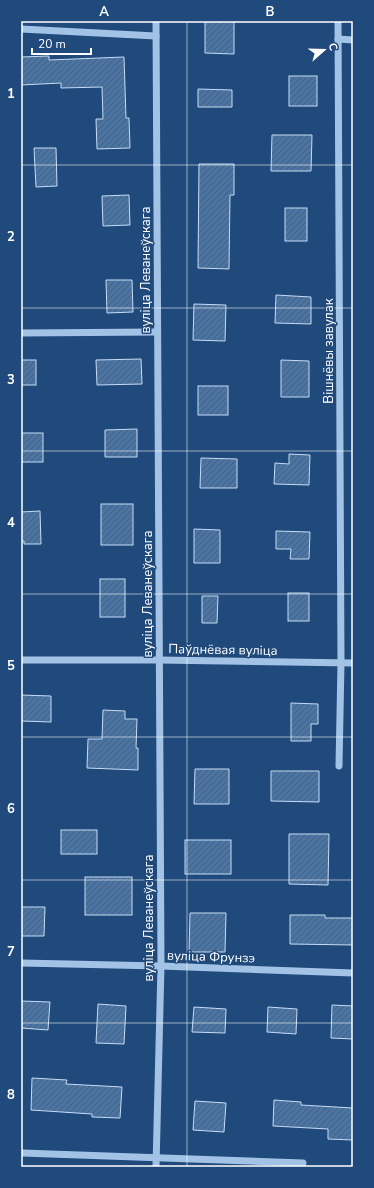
<svg xmlns="http://www.w3.org/2000/svg" width="374" height="1188" viewBox="0 0 374 1188" font-family="'Nunito Sans',sans-serif">
<style>
.building{fill:url(#building-hatch);stroke:#c6dcf5}
.lines{fill:none;stroke-linecap:round;stroke-linejoin:round}
.minor{stroke:#a3c3e6;stroke-width:7}
.grid{fill:none;stroke:#fff;stroke-width:1;stroke-opacity:0.55}
.labels{text-anchor:middle;stroke-width:3;stroke-linejoin:round;paint-order:stroke}
.street-label{font-size:13px;fill:#fff;stroke:#204a7b}
.neatline{fill:none;stroke:#fff;stroke-width:1.5}
.grid-label{font-size:13px;text-anchor:middle;font-weight:bold;fill:#fff}
</style>
<defs>
<pattern id="building-hatch" width="6" height="6" patternUnits="userSpaceOnUse"><rect width="6" height="6" fill="#4974a4"/><path d="M-1 1l2-2M0 6l6-6M5 7l2-2" fill="none" stroke="#4b5e74"/></pattern>
</defs>
<rect width="100%" height="100%" fill="#204a7b"/>
<g class="building">
<path d="M205,21H234V54L205,53Z"/>
<path d="M49,56V60L124,57L126,118H129L130,148L97,149L96,119H103L102,87L61,88V83L21,85V57Z"/>
<rect x="289" y="76" width="28" height="30"/>
<path d="M198,89L232,90V107H198Z"/>
<path d="M272,135H312L311,171H271Z"/>
<path d="M34,148H56L57,186L36,187Z"/>
<path d="M199,164H234V195H230L229,269L198,268Z"/>
<path d="M129,195L130,225L103,226L102,196Z"/>
<rect x="285" y="208" width="22" height="33"/>
<path d="M106,280H132L133,312L107,313Z"/>
<path d="M276,295L311,297V324L275,323Z"/>
<path d="M194,304L226,305L225,341L193,340Z"/>
<path d="M141,359L142,384L97,385L96,360Z"/>
<rect x="21" y="360" width="15" height="25"/>
<path d="M281,360L309,361V397H281Z"/>
<rect x="198" y="386" width="30" height="29"/>
<path d="M137,429V457H105V430Z"/>
<rect x="21" y="433" width="22" height="29"/>
<path d="M289,454L310,455L309,485L274,484L275,463L289,464Z"/>
<path d="M201,458L237,459V488H200Z"/>
<rect x="101" y="504" width="32" height="41"/>
<path d="M40,511L41,544H24V541H21V512Z"/>
<path d="M194,529L220,530V563H194Z"/>
<path d="M276,531L310,532L309,559H290L291,549H276Z"/>
<rect x="100" y="579" width="25" height="38"/>
<rect x="288" y="593" width="21" height="28"/>
<path d="M202,596H218L217,623H202Z"/>
<path d="M21,695L51,696V722L21,721Z"/>
<path d="M291,703L318,704V724H311V741H291Z"/>
<path d="M103,710L125,711V719H137L136,748H138V770L87,768L88,739H102Z"/>
<path d="M195,769H229V804H194Z"/>
<path d="M271,771H319V802L271,801Z"/>
<rect x="61" y="830" width="36" height="24"/>
<path d="M289,834H329L328,885L289,884Z"/>
<rect x="185" y="840" width="46" height="34"/>
<rect x="85" y="877" width="47" height="38"/>
<path d="M21,907H45L44,936H21Z"/>
<path d="M190,913H226L225,952H189Z"/>
<path d="M290,915H325V918H353V945L290,944Z"/>
<path d="M21,1001L50,1002L48,1030L21,1028Z"/>
<path d="M98,1004L126,1006L124,1044L96,1043Z"/>
<path d="M332,1005L353,1006V1039L331,1038Z"/>
<path d="M194,1007L226,1009L225,1033L192,1032Z"/>
<path d="M268,1007L297,1009L296,1034L267,1032Z"/>
<path d="M32,1078L67,1080L66,1084L122,1087L120,1118L92,1117V1114L31,1110Z"/>
<path d="M274,1100L301,1102V1105L353,1108V1140L328,1139V1129L273,1126Z"/>
<path d="M195,1101L226,1103L224,1132L193,1130Z"/>
</g>
<g class="lines">
<g class="minor">
<path d="M338,21L341,663L339,766"/>
<path d="M21,29L156,36"/>
<path d="M338,39L353,40"/>
<path d="M21,333L157,332"/>
<path d="M21,660H159L353,663"/>
<path d="M21,963L161,966L353,973"/>
<path d="M22,1153L303,1163"/>
<path d="M156,1167L161,966L156,21"/>
</g>
</g>
<path class="grid" d="M187,21V1167M21,165H353M21,308H353M21,451H353M21,594H353M21,737H353M21,880H353M21,1023H353"/>
<g class="labels">
<g class="street-label">
<text transform="translate(145 270) rotate(-90)" y="5">вуліца Леванеўскага</text>
<text transform="translate(328 351) rotate(-90)" y="5">Вішнёвы завулак</text>
<text transform="translate(147 594) rotate(-90)" y="5">вуліца Леванеўскага</text>
<text transform="translate(223 649) rotate(1)" y="5">Паўднёвая вуліца</text>
<text transform="translate(148 918) rotate(-90)" y="5">вуліца Леванеўскага</text>
<text transform="translate(211 956) rotate(2)" y="5">вуліца Фрунзэ</text>
</g>
</g>
<rect width="374" height="1188" fill="none" stroke="#204a7b" stroke-width="44"/>
<g transform="translate(324 50) rotate(70)" stroke="#204a7b" stroke-width="3" paint-order="stroke">
<path d="M0-3L7 15L0 10L-7 15Z" fill="#ffffff"/>
<text y="-6" font-size="11" font-weight="bold" text-anchor="middle" fill="#ffffff">С</text>
</g>
<path d="M32 48v6h59v-6" fill="none" stroke="#ffffff" stroke-width="2"/>
<text x="38" y="48" font-size="12" fill="#ffffff" stroke="#204a7b" stroke-width="3" paint-order="stroke">20 m</text>
<rect x="22" y="22" width="330" height="1144" class="neatline"/>
<g class="grid-label">
<text x="104" y="16">A</text>
<text x="270" y="16">B</text>
<text x="11" y="98">1</text>
<text x="11" y="241">2</text>
<text x="11" y="384">3</text>
<text x="11" y="527">4</text>
<text x="11" y="670">5</text>
<text x="11" y="813">6</text>
<text x="11" y="956">7</text>
<text x="11" y="1099">8</text>
</g>
</svg>
